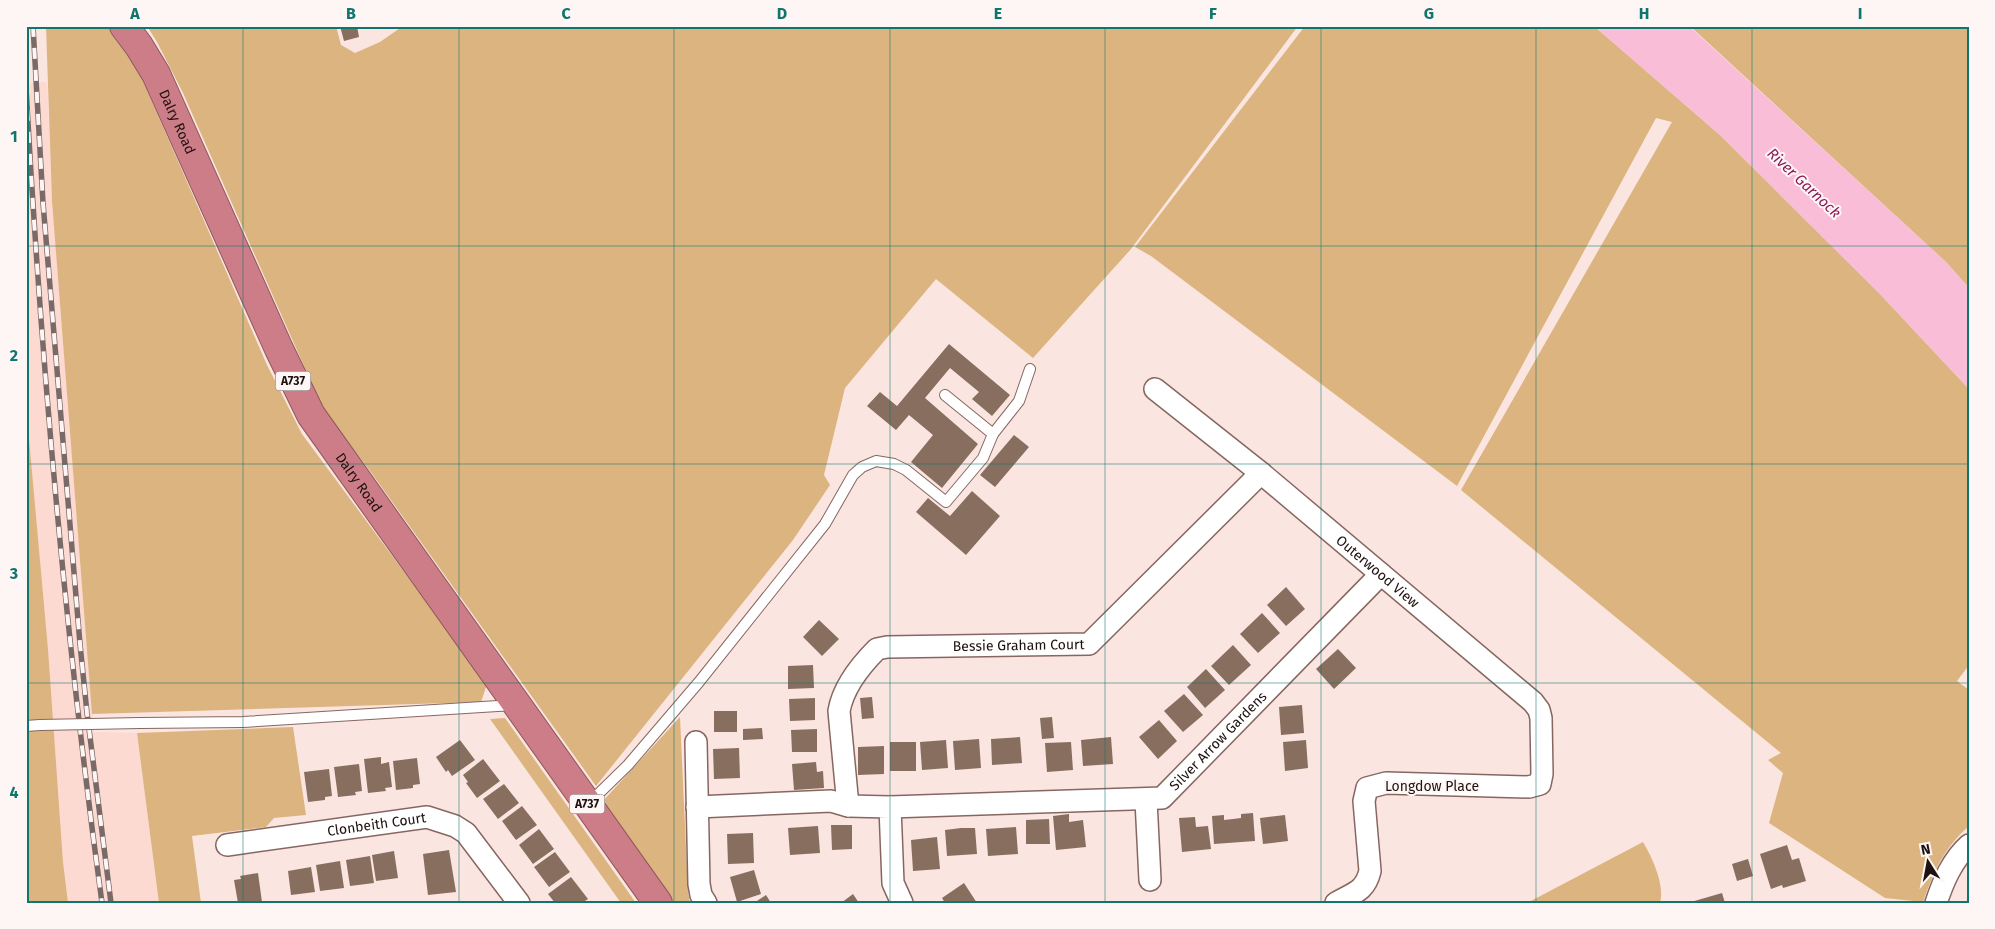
<svg xmlns="http://www.w3.org/2000/svg" width="1995" height="929" viewBox="0 0 1995 929" font-family="'Fira Sans',sans-serif">
<style>
.built{fill:#fcd9d1}
.green{fill:#dbb47f}
.water{fill:#fabdd7}
.building{fill:#886e5e}
.lines{fill:none;stroke-linecap:round;stroke-linejoin:round}
.lane-casing{stroke:#866760;stroke-width:12}
.street-casing{stroke:#866760;stroke-width:24}
.highway-casing{stroke:#8f585d;stroke-width:30}
.lane{stroke:#fff;stroke-width:10}
.street{stroke:#fff;stroke-width:21}
.highway{stroke:#cd7d87;stroke-width:28}
.rail-casing{stroke:#7a6a67;stroke-width:5.5}
.rail{stroke:#fef6f5;stroke-width:4;stroke-dasharray:11;stroke-linecap:butt}
.lane-bridge-casing{stroke:#866760;stroke-width:12;stroke-linecap:butt}
.lane-bridge{stroke:#fff;stroke-width:10}
.grid{fill:none;stroke:#0f766e;stroke-width:1;stroke-opacity:0.55}
.labels{text-anchor:middle;stroke-width:4;stroke-linejoin:round;paint-order:stroke}
.shield{fill:#fef6f5;stroke:#605654;stroke-width:1}
.shield-label{font-size:12px;font-weight:bold;fill:#1d120f}
.street-label{font-size:14px;fill:#1d120f;stroke:#fef6f5}
.water-label{font-size:15px;font-style:italic;fill:#8a195a;stroke:#fef6f5}
.neatline{fill:none;stroke:#0f766e;stroke-width:2}
.grid-label{font-size:16px;text-anchor:middle;font-weight:bold;fill:#0f766e}
</style>
<rect width="100%" height="100%" fill="#fbe5e0"/>
<path class="built" d="M47,82L52,201L94,732L137,733L159,903H68L63,862L48,649L26,405V84Z"/>
<g class="green">
<path d="M46,26H108L136,65L267,365L302,434L487,684L481,702L92,714L52,201Z"/>
<path d="M147,26H336L341,45L355,53L380,42L403,26H1298L1131,249L1033,358L936,279L845,388L824,475L830,485L793,540L596,786L370,471L324,411L183,93L157,42Z"/>
<path d="M1305,26H1594L1720,135L1879,293L1969,389V665L1957,681L1969,690V826C1943,849 1934,871 1923,902L1885,898L1769,823L1783,773L1768,760L1781,753L1461,490L1672,122L1656,118L1457,486L1151,256L1135,247Z"/>
<path d="M1690,26H1969V288L1947,263Z"/>
<path d="M26,405L48,649L63,862L68,903H26Z"/>
<path d="M680,717L688,892L690,903H673L602,802Z"/>
<path d="M505,718L636,903H621L490,719Z"/>
<path d="M293,727L306,815L274,818L266,827L192,836L201,903H159L137,733Z"/>
<path d="M1643,842C1652,857 1665,885 1660,903H1527Z"/>
</g>
<path class="water" d="M1594,26H1689L1947,263L1969,288V389L1879,293L1720,135Z"/>
<g class="building">
<path d="M340,26H357L359,37L344,41Z"/>
<path d="M949,344L1010,395L992,416L972,399L979,392L950,368L925,398L978,444L942,488L911,462L933,435L909,415L896,430L867,406L880,392L897,406Z"/>
<path d="M1014,435L1029,447L995,487L980,475Z"/>
<path d="M972,491L1000,516L966,555L916,512L928,498L950,516Z"/>
<path d="M1286,587L1305,609L1286,626L1267,605Z"/>
<path d="M1262,613L1280,633L1258,653L1240,634Z"/>
<path d="M819,620L839,639L822,656L803,637Z"/>
<path d="M1233,645L1251,665L1229,685L1211,666Z"/>
<path d="M1338,649L1356,668L1334,689L1316,669Z"/>
<path d="M813,665L814,688L788,689V666Z"/>
<path d="M1206,669L1225,690L1205,708L1187,687Z"/>
<path d="M1184,694L1203,715L1183,732L1164,711Z"/>
<path d="M872,697L874,718L862,719L860,698Z"/>
<path d="M815,698V720L790,721L789,699Z"/>
<path d="M1302,705L1304,733L1281,735L1279,707Z"/>
<rect x="714" y="711" width="23" height="21"/>
<path d="M1052,717L1054,738L1042,739L1040,718Z"/>
<path d="M1159,720L1177,741L1158,759L1139,737Z"/>
<path d="M762,728L763,739L743,740V729Z"/>
<path d="M817,729V752H792L791,730Z"/>
<path d="M1020,737L1022,763L992,765L991,739Z"/>
<path d="M1111,737L1113,764L1083,766L1081,740Z"/>
<path d="M979,739L981,768L955,770L953,741Z"/>
<path d="M460,740L475,760L452,776L448,770L446,772L436,757Z"/>
<path d="M946,740L948,768L922,770L920,742Z"/>
<path d="M1306,740L1308,768L1285,771L1283,742Z"/>
<rect x="890" y="742" width="26" height="29"/>
<path d="M1071,742L1073,770L1047,772L1045,743Z"/>
<path d="M884,746V774L858,775V747Z"/>
<path d="M739,748L740,778L714,779L713,749Z"/>
<path d="M381,757V764L389,762L392,787L385,788L386,791L368,793L364,759Z"/>
<path d="M417,758L420,784L413,785V788L396,790L393,761Z"/>
<path d="M483,759L500,781L477,798L466,783L468,782L463,775Z"/>
<path d="M816,762L817,772L823,771L824,788L794,790L792,764Z"/>
<path d="M359,764L362,791L355,792L356,795L338,797L334,767Z"/>
<path d="M329,769L332,796L325,797V800L308,802L304,772Z"/>
<path d="M504,784L519,803L498,819L483,799Z"/>
<path d="M522,806L537,825L516,840L502,821Z"/>
<path d="M1253,813L1255,841L1214,844L1212,816L1224,815V820L1233,819L1241,818V814Z"/>
<path d="M1069,814V822L1083,820L1086,847L1056,850L1053,816Z"/>
<path d="M1285,815L1288,841L1263,844L1260,818Z"/>
<path d="M1195,817L1196,827L1208,826L1211,849L1182,852L1179,818Z"/>
<path d="M1049,819L1050,844H1026V820Z"/>
<path d="M831,825H852V849L832,850Z"/>
<path d="M818,826L820,853L790,855L788,828Z"/>
<path d="M1016,827L1018,854L988,856L986,829Z"/>
<path d="M961,828H975L977,854L947,856L945,830Z"/>
<path d="M539,829L554,849L533,864L519,845Z"/>
<path d="M753,833L754,863L728,864L727,834Z"/>
<path d="M937,837L940,869L913,871L911,840Z"/>
<path d="M1787,845L1792,860L1799,858L1806,881L1783,888L1782,885L1771,889L1760,854Z"/>
<path d="M449,850L456,892L428,895L423,854Z"/>
<path d="M394,851L398,878L376,881L372,855Z"/>
<path d="M555,852L570,872L549,887L534,867Z"/>
<path d="M370,856L374,883L350,886L346,860Z"/>
<path d="M1748,859L1753,876L1737,881L1732,864Z"/>
<path d="M340,861L344,888L320,891L316,865Z"/>
<path d="M311,867L315,892L291,895L288,871Z"/>
<path d="M754,870L761,894L737,902L730,877Z"/>
<path d="M258,873L262,902L238,903L234,880L241,879L240,876Z"/>
<path d="M571,877L588,899L582,903H555L548,894Z"/>
<path d="M964,883L977,903H945L942,898Z"/>
<path d="M1722,893L1725,903H1691V902Z"/>
<path d="M853,894L859,903H841Z"/>
<path d="M766,895L771,903H754Z"/>
</g>
<g class="lines">
<g class="lane-casing">
<g id="lane">
<path d="M945,395L993,434"/>
<path d="M140,723L243,722L515,705"/>
<path d="M26,726L40,725"/>
<path d="M588,804L628,765L699,682L825,524L853,475L862,467L876,461L894,464L906,470L946,502L983,458L993,434L1019,401L1030,369"/>
</g>
</g>
<g class="street-casing">
<g id="street">
<path id="s1" d="M1155,389L1261,473L1533,702L1539,710L1541,718L1542,774L1540,784L1529,787L1386,783L1367,788L1364,801L1370,871C1365,892 1353,893 1336,903"/>
<path d="M696,742L699,884L701,895L706,903"/>
<path d="M1146,800L1150,880"/>
<path id="s2" d="M848,806L839,711C843,688 861,665 877,649L887,647L1089,644L1261,473"/>
<path d="M697,807L831,801L848,806L890,807L893,883L902,903"/>
<path id="s3" d="M890,807L1162,798L1381,574"/>
<path id="s4" d="M227,845L427,817L455,826L466,833L519,903"/>
<path d="M1936,903C1943,882 1952,860 1969,845"/>
</g>
</g>
<g class="highway-casing">
<g id="highway">
<path id="s5" d="M124,26L139,46L156,74L279,349L311,415L658,903"/>
</g>
</g>
<use href="#lane" class="lane"/>
<use href="#street" class="street"/>
<use href="#highway" class="highway"/>
<g class="rail-casing">
<g id="rail">
<path d="M33,26L43,203L80,644L87,713L111,903"/>
<path d="M26,88C41,360 65,633 102,903"/>
</g>
</g>
<use href="#rail" class="rail"/>
<g class="lane-bridge-casing">
<path id="lane-bridge" d="M40,725L140,723"/>
</g>
<use href="#lane-bridge" class="lane-bridge"/>
</g>
<path class="grid" d="M243,26V903M459,26V903M674,26V903M890,26V903M1105,26V903M1321,26V903M1536,26V903M1752,26V903M26,246H1969M26,464H1969M26,683H1969"/>
<g class="labels">
<g class="shield">
<rect x="275.5" y="371.5" width="35" height="19" rx="4"/>
<rect x="569.5" y="794.5" width="35" height="19" rx="4"/>
</g>
<g class="shield-label">
<text x="293" y="385">A737</text>
<text x="587" y="808">A737</text>
</g>
<g class="street-label">
<text dy="5" stroke="none"><textPath href="#s5" startOffset="110">Dalry Road</textPath></text>
<text dy="5" stroke="none"><textPath href="#s5" startOffset="515">Dalry Road</textPath></text>
<text dy="5" stroke="none"><textPath href="#s1" startOffset="288">Outerwood View</textPath></text>
<text dy="5" stroke="none"><textPath href="#s2" startOffset="311">Bessie Graham Court</textPath></text>
<text dy="5" stroke="none"><textPath href="#s3" startOffset="352">Silver Arrow Gardens</textPath></text>
<text x="1432" y="791">Longdow Place</text>
<text dy="5" stroke="none"><textPath href="#s4" startOffset="151">Clonbeith Court</textPath></text>
</g>
<g class="water-label">
<text transform="translate(1804 183) rotate(43)" y="5">River Garnock</text>
</g>
</g>
<rect width="1995" height="929" fill="none" stroke="#fef6f5" stroke-width="55"/>
<g transform="translate(1928 862) rotate(349)" stroke="#fef6f5" stroke-width="4" paint-order="stroke">
<path d="M0-4L9 19L0 12L-9 19Z" fill="#1d120f"/>
<text y="-8" font-size="14" font-weight="bold" text-anchor="middle" fill="#1d120f">N</text>
</g>
<rect x="28" y="28" width="1940" height="874" class="neatline"/>
<g class="grid-label">
<text x="135" y="19">A</text>
<text x="351" y="19">B</text>
<text x="566" y="19">C</text>
<text x="782" y="19">D</text>
<text x="998" y="19">E</text>
<text x="1213" y="19">F</text>
<text x="1429" y="19">G</text>
<text x="1644" y="19">H</text>
<text x="1860" y="19">I</text>
<text x="14" y="142">1</text>
<text x="14" y="361">2</text>
<text x="14" y="579">3</text>
<text x="14" y="798">4</text>
</g>
</svg>
